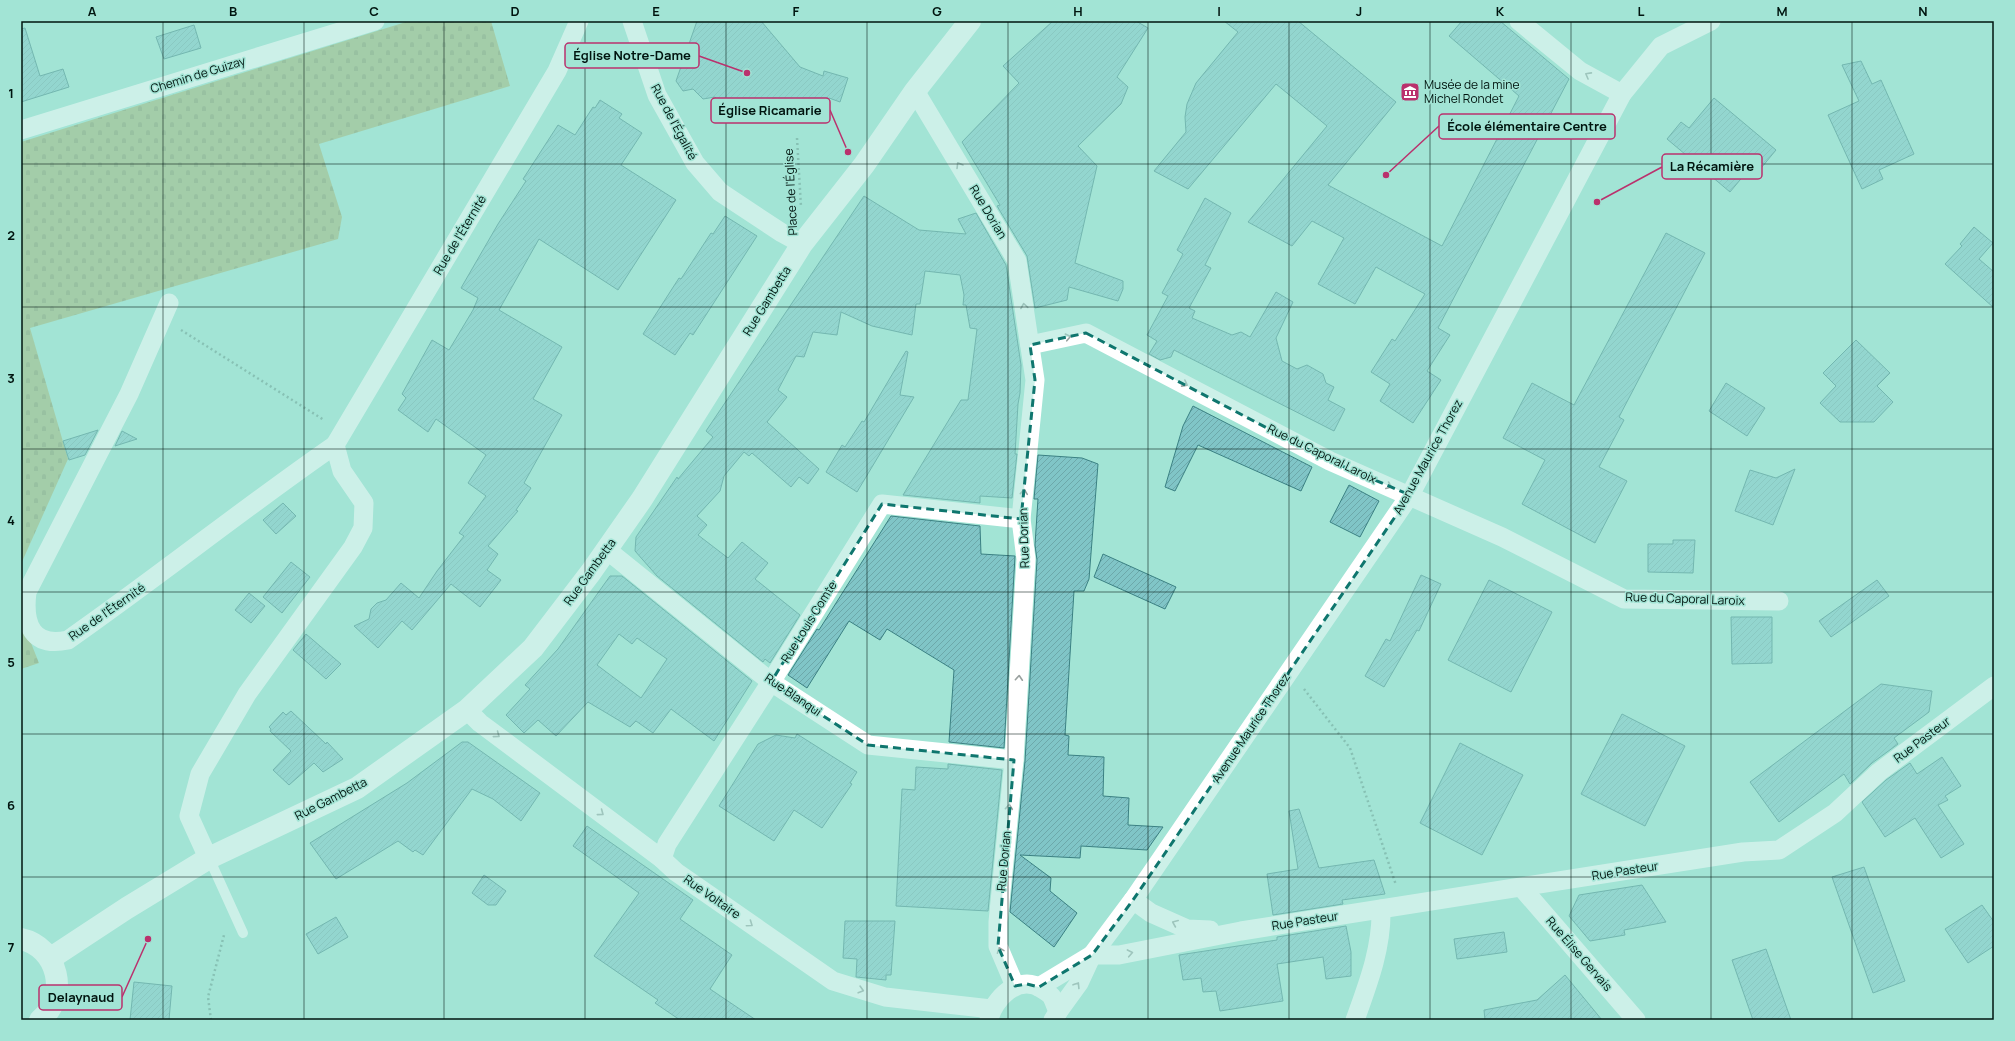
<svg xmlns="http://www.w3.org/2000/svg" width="2015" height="1041" viewBox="0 0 2015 1041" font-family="Manrope,sans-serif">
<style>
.cemetery{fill:url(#cemetery-stones)}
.building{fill:url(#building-hatch);stroke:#3b8183;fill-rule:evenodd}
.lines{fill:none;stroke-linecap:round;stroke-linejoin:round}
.path{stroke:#67988d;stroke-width:2.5;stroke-dasharray:2 3;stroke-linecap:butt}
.service{stroke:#fff;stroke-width:10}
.minor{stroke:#fff;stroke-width:19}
.secondary{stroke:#fff;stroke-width:22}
.oneway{stroke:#99a19f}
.marked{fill:none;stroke:#0f766e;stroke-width:3;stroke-dasharray:8 5;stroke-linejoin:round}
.grid{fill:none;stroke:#00140f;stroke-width:1;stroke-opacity:0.55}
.labels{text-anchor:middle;stroke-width:3;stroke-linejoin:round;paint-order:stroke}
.street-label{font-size:12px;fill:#00140f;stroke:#a2e4d5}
.poi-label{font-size:12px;fill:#00140f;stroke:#a2e4d5;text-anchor:start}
.leader{fill:none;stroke:#ba316d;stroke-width:1.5}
.callout-dot{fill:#ba316d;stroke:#a2e4d5;stroke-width:1.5}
.callout{fill:#a2e4d5;stroke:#ba316d;stroke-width:1.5}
.callout-label{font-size:13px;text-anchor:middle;font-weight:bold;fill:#00140f}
.neatline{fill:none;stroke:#00140f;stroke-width:1.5}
.grid-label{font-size:13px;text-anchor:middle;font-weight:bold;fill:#00140f}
</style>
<defs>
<pattern id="cemetery-stones" width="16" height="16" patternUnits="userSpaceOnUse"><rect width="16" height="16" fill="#a5b274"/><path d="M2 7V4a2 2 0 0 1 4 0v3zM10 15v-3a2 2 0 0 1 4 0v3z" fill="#8c9863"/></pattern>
<pattern id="building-hatch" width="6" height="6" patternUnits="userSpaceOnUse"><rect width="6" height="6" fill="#80c5c7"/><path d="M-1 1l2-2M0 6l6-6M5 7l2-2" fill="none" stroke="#6da8aa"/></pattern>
</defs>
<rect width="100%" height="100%" fill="#a2e4d5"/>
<g class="cemetery">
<path d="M409,21H491L510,86L319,144L342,217L338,239L30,328L68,459L21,564V142Z"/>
<path d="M21,618L39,663L21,669Z"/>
</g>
<g class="building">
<path d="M697,21H761L800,67L823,76L824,71L848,78L840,102L829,98L826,104L806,105L764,121L761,118L738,122L715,97L703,99L693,89L683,91L676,81Z"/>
<path d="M1053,21H1136L1148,28L1117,77L1128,87L1121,104L1078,146L1097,166L1075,263L1123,281V289L1118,301L1069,287L1067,300L1035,308L1027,256L997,206L1000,205L962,142L1019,83L1003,66Z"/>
<path d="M1224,21H1298L1396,102L1328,185L1442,246L1519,96L1449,36L1462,21H1500L1569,79L1438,328L1450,335L1427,371L1441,380L1413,423L1380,401L1390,384L1371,372L1392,339L1395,341L1425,294L1376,267L1355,304L1318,284L1344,238L1312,221L1292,246L1248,222L1327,126L1276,84L1188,189L1154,171L1186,132L1185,117L1187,104L1196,83L1238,32Z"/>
<path d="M194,25L201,48L164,59L156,37Z"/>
<path d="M25,28L40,76L63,69L69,87L21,102V29Z"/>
<path d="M1861,61L1872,84L1881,80L1914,154L1879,170L1883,179L1862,189L1828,115L1859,101L1842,65Z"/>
<path d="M1714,98L1776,150L1762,167L1755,162L1730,192L1667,139L1681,122L1689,128Z"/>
<path d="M600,100L622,114L619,118L642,133L621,165L676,200L618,290L539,239L499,310L562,347L533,399L562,415L524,483L531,488L516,510L518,511L488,546L498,554L487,570L501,580L480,607L451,584L412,630L402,621L378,648L354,626L369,619L371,609L377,603L386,600L401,583L419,598L437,571L464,536L459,533L486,496L468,483L486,455L436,419L428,432L398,410L406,398L402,394L432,340L449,350L473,310L478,298L461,288L498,224L526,181L523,179L558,125L575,135L593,107L595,108Z"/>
<path d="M864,196L919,230L966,234L958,219L976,213L1006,265L1021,365L1020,393L1018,404L1015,454H1017L1012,498L980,496V503L903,495L961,400H968L977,329L970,328L966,305H963L964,295L960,275L925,271L920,304H916L912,335L872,326L841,312L837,335L813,332L804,357L796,356L778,390L787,397L767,422L819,469L808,484L799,477L791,487L752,453L749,456L744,452L724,476L720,491L697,516L707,525L698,535L728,558L742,542L768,563L755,579L800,615L770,663L765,659L763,662L657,576L635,551L636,537L677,477L678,479L713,437L706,431Z"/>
<path d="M1205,198L1231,213L1205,265L1211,268L1189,308L1195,311L1192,318L1232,335L1241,332L1250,337L1276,292L1293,302L1276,338L1282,361L1297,369L1307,365L1323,374L1326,383L1334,387L1328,400L1345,409L1334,431L1174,350L1171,357L1160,360L1149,354L1157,341L1147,335L1168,296L1162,293L1183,254L1177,250Z"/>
<path d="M725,216L757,236L693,335L690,333L675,355L643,334L679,278L681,279L711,233L713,234Z"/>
<path d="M1974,227L1993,243L1979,259L1994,272V308L1945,264L1962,246L1960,244Z"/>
<path d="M1666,233L1705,253L1619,417L1624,420L1599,467L1627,481L1595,543L1522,504L1545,460L1503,438L1532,383L1574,405Z"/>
<path d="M1856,340L1890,373L1877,386L1893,402L1874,422H1840L1820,403L1836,386L1823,373Z"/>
<path d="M906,351L908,352L900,395L914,397L857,492L826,472L842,445L845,447L862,421L864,422Z"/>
<path d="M1726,383L1765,408L1747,436L1709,411Z"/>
<path d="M1193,406L1312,467L1301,491L1198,445L1175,491L1165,487L1183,426Z"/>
<path d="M98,430L85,455L69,460L63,441Z"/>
<path d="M122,431L137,439L115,446Z"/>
<path d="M1038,455L1082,458L1098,464L1089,579L1084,591H1074L1065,735L1069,736L1068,755L1104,757L1103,796L1129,798L1128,825L1163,827L1147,850L1081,846L1080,858L1020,855L1051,878L1050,891L1077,913L1054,947L1010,912L1025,761L1037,560L1035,545L1038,499H1034Z"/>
<path d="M1795,469L1773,525L1735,511L1750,470L1776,478Z"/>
<path d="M1349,485L1379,501L1360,537L1330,522Z"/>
<path d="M283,503L296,516L276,534L263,520Z"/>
<path d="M891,516L980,526L981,554L1015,556L1004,748L949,742L954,670L887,629L880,640L849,621L807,688L788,675L817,629L819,630Z"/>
<path d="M1673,540H1695L1693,573L1648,572V544H1673Z"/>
<path d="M1103,554L1176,587L1165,609L1094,577Z"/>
<path d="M291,562L310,577L282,613L263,597Z"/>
<path d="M1421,575L1441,584L1419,631L1417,630L1384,687L1365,676L1386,639L1390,641Z"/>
<path d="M610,576H622L752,681L714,741L671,709L653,733L636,721L630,727L588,702L556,736L538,720L524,733L506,715L530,689L525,685L558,649ZM619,634L632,644L637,638L667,659L641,698L597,665Z"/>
<path d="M1489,580L1552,612L1511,692L1448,660Z"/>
<path d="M1877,580L1889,596L1831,637L1819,621Z"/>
<path d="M249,593L265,606L251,623L235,610Z"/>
<path d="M1731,617H1772V663L1732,664Z"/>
<path d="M306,634L341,664L326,679L293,650Z"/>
<path d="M1881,684L1932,691L1929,712L1894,738L1898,744L1872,763L1850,784L1844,774L1779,822L1750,782Z"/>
<path d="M291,711L326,744L327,742L343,759L323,772L314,763L289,785L273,770L291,751L270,731L271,729L269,727L283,712L286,715Z"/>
<path d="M1622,714L1685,746L1645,826L1581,794Z"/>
<path d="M797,734L857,772L850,783L852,784L822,828L794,810L774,841L719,806L758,744L776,735L795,738Z"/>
<path d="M462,742H468L540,793L521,821L493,799L472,789L423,855L415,850L413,852L398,841L336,879L310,843L407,783Z"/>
<path d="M1460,743L1523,775L1482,855L1420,823Z"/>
<path d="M1942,757L1961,786L1945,796L1948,800L1938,805L1964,844L1941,858L1915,818L1885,837L1862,802L1886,780L1910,763L1917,774Z"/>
<path d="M948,764L1002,770L988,911L896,906L902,789L915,790L916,767L948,769Z"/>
<path d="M1299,809L1319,868L1374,860L1385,894L1342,900L1343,904L1273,915L1267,874L1298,869L1289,811Z"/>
<path d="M587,826L693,900L680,919L732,955L710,989L756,1020H680L655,1003L658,1000L594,956L639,893L573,846Z"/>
<path d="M1864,867L1905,981L1873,993L1832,877Z"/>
<path d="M484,875L506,891L496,905H488L472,893Z"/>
<path d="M1642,885L1666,922L1624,930L1625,935L1590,941L1569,916L1579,895Z"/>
<path d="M1982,905L1994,922V946L1968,963L1945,929Z"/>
<path d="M336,917L348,937L318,954L306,934Z"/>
<path d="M845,921H895L891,975H886V980L856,977L857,959L843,958Z"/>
<path d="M1346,926L1351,952V976L1326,979L1323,957L1277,964L1283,1001L1220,1011L1216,991L1203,992L1201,978L1183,980L1179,955L1277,940V937Z"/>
<path d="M1504,932L1507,952L1457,959L1454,939Z"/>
<path d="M1766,949L1791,1020H1753L1732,960Z"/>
<path d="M1565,975L1602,1020H1485L1484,1010L1537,1000Z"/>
<path d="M134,982L172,986L169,1020H130Z"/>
</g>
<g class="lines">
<g class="path">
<path d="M797,138L801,207"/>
<path d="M181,330L324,420"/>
<path d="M1304,689L1350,748L1396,885"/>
<path d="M211,1020L208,997L224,935"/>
</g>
<path class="service" d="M209,858L243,933"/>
<g class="minor">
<path d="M632,21L657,95L695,163L720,192L782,233L802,244"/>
<path d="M1519,21L1580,71L1622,94"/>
<path d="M915,91L1017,261L1035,380L1021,519L1026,559L1014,760L998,922V946L1015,986"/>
<path d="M21,130L375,21"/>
<path d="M169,303L129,394L27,592C23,624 32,648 68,640C158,577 244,508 335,445"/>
<path d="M1030,345L1086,333L1330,461L1502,537L1624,599L1779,601"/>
<path d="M607,550L771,682L868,745L1014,760"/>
<path d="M467,710L480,723L662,859L676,872L833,981L885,997L991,1009"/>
<path d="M209,858L204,849L189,816L200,774L247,694L353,547L363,528L364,503L342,471L335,445L557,71L579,21"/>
<path d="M662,859L667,844L771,682L882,504L1021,519"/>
<path d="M1522,888L1636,1020"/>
<path d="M1133,900L1151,913L1187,929L1210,930"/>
<path d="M1092,955H1119L1241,931L1743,852L1779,850L1835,813L1879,772L1994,686"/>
<path d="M1039,987L1092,955"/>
<path d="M1058,1012L1079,983L1092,955L1133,900L1410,495L1622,94L1661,46L1711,21"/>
<path d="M989,1020C993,999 1019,973 1042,989C1045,991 1050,994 1052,997C1054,1001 1056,1007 1058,1012L1053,1020"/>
<path d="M1355,1020C1368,984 1382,948 1381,909"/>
</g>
<g class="secondary">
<path d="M21,939C58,947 70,996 40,1020"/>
<path d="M51,958L127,908L209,858L357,788L467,710L533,648L591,572L642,499L802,244L864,165L915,91L970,21"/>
</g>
</g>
<defs><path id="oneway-chevron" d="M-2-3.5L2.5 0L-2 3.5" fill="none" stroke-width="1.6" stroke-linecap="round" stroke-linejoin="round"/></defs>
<g class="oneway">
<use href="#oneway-chevron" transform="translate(1588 75) rotate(-151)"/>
<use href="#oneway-chevron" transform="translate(959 165) rotate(-121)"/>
<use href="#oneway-chevron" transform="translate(1024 306) rotate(-99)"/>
<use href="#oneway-chevron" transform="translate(1068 337) rotate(-12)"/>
<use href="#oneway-chevron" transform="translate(1185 384) rotate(28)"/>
<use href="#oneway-chevron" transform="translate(1389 486) rotate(23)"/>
<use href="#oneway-chevron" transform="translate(1024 492) rotate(-84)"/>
<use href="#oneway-chevron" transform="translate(1019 678) rotate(-86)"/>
<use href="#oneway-chevron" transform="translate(497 735) rotate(37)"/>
<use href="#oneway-chevron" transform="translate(1009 807) rotate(-85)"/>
<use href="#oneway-chevron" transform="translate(601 813) rotate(37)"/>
<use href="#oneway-chevron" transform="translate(1175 923) rotate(-157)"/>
<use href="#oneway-chevron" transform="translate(750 924) rotate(35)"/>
<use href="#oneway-chevron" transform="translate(1000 950) rotate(-111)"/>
<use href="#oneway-chevron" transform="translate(1130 953) rotate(-11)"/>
<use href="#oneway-chevron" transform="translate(1077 985) rotate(-58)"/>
<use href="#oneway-chevron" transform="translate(861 990) rotate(16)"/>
</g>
<path d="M0 0H2015V1041H0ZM1086,333L1330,461L1410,495L1133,900L1092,955L1039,987L1027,984L1015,986L998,946L1014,760L868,745L771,682L882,504L1021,519L1035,380L1030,345Z" fill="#a2e4d5" fill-opacity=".55" fill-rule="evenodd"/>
<path class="marked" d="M1086,333L1330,461L1410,495L1133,900L1092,955L1039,987L1027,984L1015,986L998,946L1014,760L868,745L771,682L882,504L1021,519L1035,380L1030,345Z"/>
<path class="grid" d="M163,21V1020M304,21V1020M444,21V1020M585,21V1020M726,21V1020M867,21V1020M1008,21V1020M1148,21V1020M1289,21V1020M1430,21V1020M1571,21V1020M1711,21V1020M1852,21V1020M21,164H1994M21,307H1994M21,449H1994M21,592H1994M21,734H1994M21,877H1994"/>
<defs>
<g id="museum-square" transform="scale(1)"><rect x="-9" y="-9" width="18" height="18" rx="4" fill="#ba316d" stroke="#a2e4d5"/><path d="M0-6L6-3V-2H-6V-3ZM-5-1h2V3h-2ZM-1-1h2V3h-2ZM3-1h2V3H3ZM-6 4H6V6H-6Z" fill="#fff"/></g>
</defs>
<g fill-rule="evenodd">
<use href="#museum-square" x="1410" y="92"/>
</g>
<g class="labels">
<g class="street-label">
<text transform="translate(198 75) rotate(-17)" y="4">Chemin de Guizay</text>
<text transform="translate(674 122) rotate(62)" y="4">Rue de l'Égalité</text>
<text transform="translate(791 192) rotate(-93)" y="4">Place de l'Église</text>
<text transform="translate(988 212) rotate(59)" y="4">Rue Dorian</text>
<text transform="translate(460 235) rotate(-59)" y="4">Rue de l'Éternité</text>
<text transform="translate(767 301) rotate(-58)" y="4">Rue Gambetta</text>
<text transform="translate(1322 454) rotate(26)" y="4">Rue du Caporal Laroix</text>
<text transform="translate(1428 457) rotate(-61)" y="4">Avenue Maurice Thorez</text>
<text transform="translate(1024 538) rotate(-92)" y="4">Rue Dorian</text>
<text transform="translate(590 572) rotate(-54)" y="4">Rue Gambetta</text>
<text transform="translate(1685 599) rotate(2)" y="4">Rue du Caporal Laroix</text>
<text transform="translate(107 612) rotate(-35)" y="4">Rue de l'Éternité</text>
<text transform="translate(809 622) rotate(-58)" y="4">Rue Louis Comte</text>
<text transform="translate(793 695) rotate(34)" y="4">Rue Blanqui</text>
<text transform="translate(1251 728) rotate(-56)" y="4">Avenue Maurice Thorez</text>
<text transform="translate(1922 740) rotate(-37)" y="4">Rue Pasteur</text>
<text transform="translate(331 799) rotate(-27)" y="4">Rue Gambetta</text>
<text transform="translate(1004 861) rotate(-85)" y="4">Rue Dorian</text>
<text transform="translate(1625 871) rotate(-9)" y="4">Rue Pasteur</text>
<text transform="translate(712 897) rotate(35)" y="4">Rue Voltaire</text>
<text transform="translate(1305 921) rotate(-9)" y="4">Rue Pasteur</text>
<text transform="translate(1579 954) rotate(49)" y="4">Rue Élise Gervais</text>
</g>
<g class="poi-label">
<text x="1424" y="89">Musée de la mine<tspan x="1424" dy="14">Michel Rondet</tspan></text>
</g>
</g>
<path class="leader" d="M747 73L699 56M848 152L830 110M1386 175L1439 126M1597 202L1662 167M148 939L122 997"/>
<g class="callout-dot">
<circle cx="747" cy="73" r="4"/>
<circle cx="848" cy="152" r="4"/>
<circle cx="1386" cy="175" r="4"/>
<circle cx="1597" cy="202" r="4"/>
<circle cx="148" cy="939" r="4"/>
</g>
<g class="callout">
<rect x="565" y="43" width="134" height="25" rx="4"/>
<rect x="711" y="98" width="119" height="25" rx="4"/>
<rect x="1439" y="114" width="176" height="25" rx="4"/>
<rect x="1662" y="154" width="100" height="25" rx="4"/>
<rect x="39" y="985" width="83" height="25" rx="4"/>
</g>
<g class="callout-label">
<text x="632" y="60">Église Notre-Dame</text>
<text x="770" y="115">Église Ricamarie</text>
<text x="1527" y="131">École élémentaire Centre</text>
<text x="1712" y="171">La Récamière</text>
<text x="81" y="1002">Delaynaud</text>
</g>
<rect width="2015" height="1041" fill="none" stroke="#a2e4d5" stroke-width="44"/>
<rect x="22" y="22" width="1971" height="997" class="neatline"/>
<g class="grid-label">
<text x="92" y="16">A</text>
<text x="233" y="16">B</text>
<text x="374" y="16">C</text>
<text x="515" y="16">D</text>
<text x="656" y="16">E</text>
<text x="796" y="16">F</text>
<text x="937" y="16">G</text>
<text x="1078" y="16">H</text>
<text x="1219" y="16">I</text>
<text x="1359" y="16">J</text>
<text x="1500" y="16">K</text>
<text x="1641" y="16">L</text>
<text x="1782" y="16">M</text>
<text x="1923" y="16">N</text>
<text x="11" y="98">1</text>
<text x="11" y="240">2</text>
<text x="11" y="383">3</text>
<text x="11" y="525">4</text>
<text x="11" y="667">5</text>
<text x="11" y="810">6</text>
<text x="11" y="952">7</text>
</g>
</svg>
